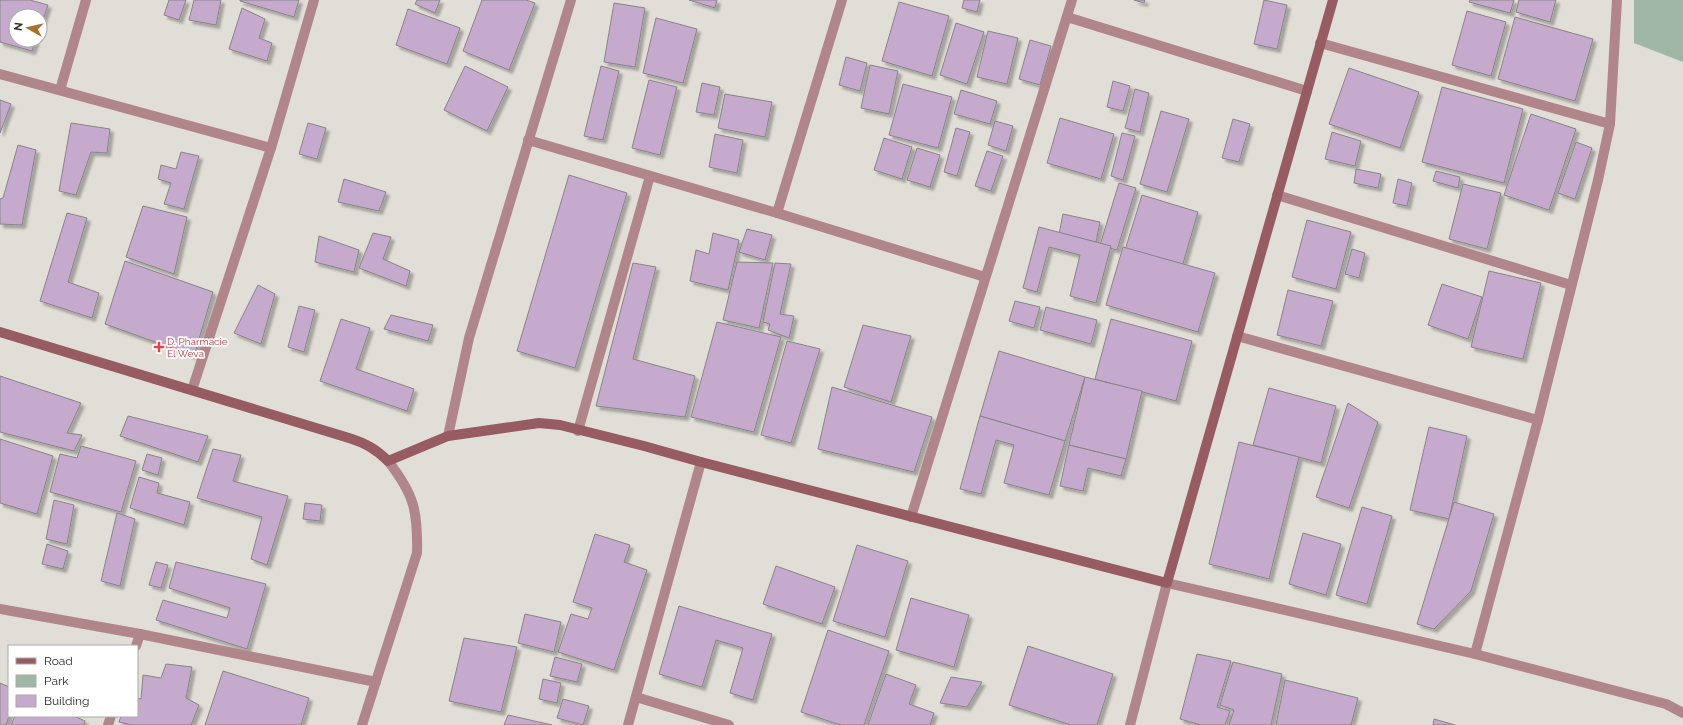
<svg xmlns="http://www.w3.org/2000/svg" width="1683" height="725" viewBox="0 0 1683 725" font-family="Raleway,sans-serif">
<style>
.green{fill:#a1b7a6}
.building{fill:#c5aacd;stroke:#888389;filter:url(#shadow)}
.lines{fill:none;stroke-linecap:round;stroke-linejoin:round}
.minor{stroke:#b1868a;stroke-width:10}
.tertiary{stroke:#b1868a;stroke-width:10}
.secondary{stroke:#975b62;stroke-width:10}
.health-dot{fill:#e0444e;stroke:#fff;stroke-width:1.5}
.labels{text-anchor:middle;stroke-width:3.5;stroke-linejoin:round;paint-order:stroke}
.health-label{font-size:10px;fill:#be3a42;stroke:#fff;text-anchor:start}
</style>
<defs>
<filter id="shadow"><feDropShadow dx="3.5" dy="3.5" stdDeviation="1" flood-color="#0004"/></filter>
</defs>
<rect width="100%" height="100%" fill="#e0ded6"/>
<path class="green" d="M1634,0H1683V62L1634,43Z"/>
<g class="building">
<path d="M0,0H30L48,5L40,28V16H16V40H36L32,51L0,42Z"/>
<path d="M169,0H186L179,20L164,15Z"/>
<path d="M194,0H221L216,25L189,20Z"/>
<path d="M240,0H299L294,17L240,1Z"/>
<path d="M417,0H440L435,13L415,4Z"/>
<path d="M482,0H526L535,3L509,70L463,51Z"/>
<path d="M689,0H717L715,8Z"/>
<path d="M964,0H980L977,12L962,8Z"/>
<path d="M1134,0H1145L1144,3Z"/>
<path d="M1264,0L1287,5L1277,49L1254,44Z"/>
<path d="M1470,0H1514L1510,13L1469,2Z"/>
<path d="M1519,0H1556L1550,22L1516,12Z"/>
<path d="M899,2L949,16L932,76L882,61Z"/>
<path d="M614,3L645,8L635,67L604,62Z"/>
<path d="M242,8L265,19L259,38L272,43L267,61L229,49Z"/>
<path d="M408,9L460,28L447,64L396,45Z"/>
<path d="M1467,11L1506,22L1491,76L1452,65Z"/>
<path d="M1515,17L1593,39L1575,101L1498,79Z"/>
<path d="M656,18L697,29L683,83L643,73Z"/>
<path d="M956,23L984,32L967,84L940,75Z"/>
<path d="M988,31L1018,38L1007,84L977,77Z"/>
<path d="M1030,40L1051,46L1040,85L1019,79Z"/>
<path d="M846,57L867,63L860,91L839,85Z"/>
<path d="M870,65L898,71L889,114L861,108Z"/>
<path d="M465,66L508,87L487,131L444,110Z"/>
<path d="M601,66L619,71L603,140L584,136Z"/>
<path d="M1349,68L1419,92L1400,148L1329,124Z"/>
<path d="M649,80L677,87L660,155L632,148Z"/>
<path d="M1113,81L1130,86L1123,111L1107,107Z"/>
<path d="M702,83L720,87L714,115L696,112Z"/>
<path d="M903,84L952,97L938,148L889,135Z"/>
<path d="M1442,87L1523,109L1504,183L1422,162Z"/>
<path d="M1135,89L1149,93L1140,132L1125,128Z"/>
<path d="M961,90L997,101L990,124L954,114Z"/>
<path d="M725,94L772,102L765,137L718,128Z"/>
<path d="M0,100L11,104L0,133Z"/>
<path d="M1161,111L1189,119L1167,192L1140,184Z"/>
<path d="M1531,114L1576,129L1549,210L1504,195Z"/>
<path d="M1060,118L1114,134L1101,179L1047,163Z"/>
<path d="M1233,119L1250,124L1239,162L1222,158Z"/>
<path d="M995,121L1013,126L1006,151L988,145Z"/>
<path d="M71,123L110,129L107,153L91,152L76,195L59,191Z"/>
<path d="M308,123L326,128L317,159L299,154Z"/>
<path d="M956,128L970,132L957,176L944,172Z"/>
<path d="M1332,132L1361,141L1355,166L1325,159Z"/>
<path d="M1122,133L1135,136L1123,180L1111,176Z"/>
<path d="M715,134L743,140L737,173L709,167Z"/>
<path d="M884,138L912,147L902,179L874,170Z"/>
<path d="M1576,142L1592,148L1575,199L1558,193Z"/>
<path d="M18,145L36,150L22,225L0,224V199L3,198Z"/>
<path d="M917,148L940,155L930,187L907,180Z"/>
<path d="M987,151L1003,156L991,191L975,186Z"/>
<path d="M181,152L199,156L184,209L164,204L171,183L158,179L161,165L176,169Z"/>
<path d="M1356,169L1381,174L1378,188L1354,183Z"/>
<path d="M1436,171L1460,177L1458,188L1433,181Z"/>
<path d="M569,175L627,193L575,368L517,351Z"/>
<path d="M344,179L386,192L379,211L338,202Z"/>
<path d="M1398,179L1412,183L1407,206L1393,203Z"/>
<path d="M1119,183L1136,188L1117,250L1100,245Z"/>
<path d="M1463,184L1501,193L1487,249L1449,239Z"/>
<path d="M1142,195L1198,212L1182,267L1125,250Z"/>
<path d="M143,206L187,217L174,274L126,257Z"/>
<path d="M67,213L87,218L68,282L99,293L92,318L40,301Z"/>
<path d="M1063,214L1100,222L1096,242L1059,234Z"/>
<path d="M1307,220L1351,232L1336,289L1292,277Z"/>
<path d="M1039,227L1111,246L1096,303L1070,296L1080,255L1049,247L1037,292L1023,288Z"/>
<path d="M747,229L772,235L765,260L739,252Z"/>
<path d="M373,233L391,237L383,259L410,271L406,286L359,268Z"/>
<path d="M713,233L739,240L728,290L690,281L696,250L709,254Z"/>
<path d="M319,236L359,250L354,272L315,262Z"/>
<path d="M1123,247L1215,273L1198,332L1106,305Z"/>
<path d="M1352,249L1365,253L1359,278L1345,274Z"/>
<path d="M125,261L213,292L194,356L105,324Z"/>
<path d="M737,262L773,263L759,328L723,320Z"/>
<path d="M633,263L656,267L633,359L695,376L685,417L596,406Z"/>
<path d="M775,263L791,264L780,314L794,316L789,338L768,330L770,324L763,322Z"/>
<path d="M1489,271L1541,283L1523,359L1471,347Z"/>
<path d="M1442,284L1482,297L1468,339L1428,325Z"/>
<path d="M258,285L275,294L261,344L234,333Z"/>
<path d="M1288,290L1333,301L1321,346L1277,335Z"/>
<path d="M1015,301L1040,307L1034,328L1009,321Z"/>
<path d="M299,306L315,310L304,352L288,347Z"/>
<path d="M1046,307L1097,320L1091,344L1040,330Z"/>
<path d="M391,315L433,325L428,341L384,329Z"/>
<path d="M341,319L370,328L356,369L414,389L407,411L320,381Z"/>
<path d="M1111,319L1192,341L1176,401L1095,379Z"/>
<path d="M717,322L781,337L754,432L691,417Z"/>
<path d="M863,325L911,336L891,402L844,387Z"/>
<path d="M787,341L820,349L791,443L761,435Z"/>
<path d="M999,351L1085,377L1065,441L980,416Z"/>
<path d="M0,376L81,403L67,433L82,435L74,451L0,432Z"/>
<path d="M1085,377L1142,391L1126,459L1069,445Z"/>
<path d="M832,387L932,417L914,472L818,449Z"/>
<path d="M1269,388L1336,406L1321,463L1253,445Z"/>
<path d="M1348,403L1378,422L1349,508L1316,497Z"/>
<path d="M128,416L208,436L198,462L120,436Z"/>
<path d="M980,416L1065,441L1049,495L1004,483L1014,445L996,440L981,494L960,489Z"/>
<path d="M1429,427L1467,436L1449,519L1410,510Z"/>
<path d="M0,439L53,456L37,514L0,503Z"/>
<path d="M1239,442L1299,457L1269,579L1209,564Z"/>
<path d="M1069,445L1126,459L1121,476L1088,468L1083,491L1060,486Z"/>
<path d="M81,446L136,461L121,512L50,492L60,454L77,458Z"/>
<path d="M213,449L241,455L233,481L288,496L267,565L251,559L262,517L197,498Z"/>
<path d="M147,454L162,458L158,475L142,470Z"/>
<path d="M139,477L159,483L157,493L190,502L184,525L130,508Z"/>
<path d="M54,500L74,505L67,544L46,539Z"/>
<path d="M1454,502L1494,514L1471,591L1434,629L1417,624Z"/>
<path d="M305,503L322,505L320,521L303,519Z"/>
<path d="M1362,507L1392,516L1367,604L1336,595Z"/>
<path d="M117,513L135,519L120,586L101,581Z"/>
<path d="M1303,533L1341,544L1326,595L1289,584Z"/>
<path d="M595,534L630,545L624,562L647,570L614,670L558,652L571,614L588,619L592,608L573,602Z"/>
<path d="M47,544L68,551L63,569L42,564Z"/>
<path d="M857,545L908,561L885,637L833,621Z"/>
<path d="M156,562L168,565L161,588L149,585Z"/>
<path d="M176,562L266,584L247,649L156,620L163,600L227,618L230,608L169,588Z"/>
<path d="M776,566L835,587L822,624L763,604Z"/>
<path d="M911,598L969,615L954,667L896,650Z"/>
<path d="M679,606L772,634L753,700L730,693L743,648L716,640L702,687L659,674Z"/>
<path d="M525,614L561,622L554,652L518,643Z"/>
<path d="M828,630L889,651L864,725H841L801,712Z"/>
<path d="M464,638L517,647L501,712L449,701Z"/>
<path d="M1028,646L1113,674L1097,725H1071L1009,705Z"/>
<path d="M1197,654L1231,661L1217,707L1230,711L1225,725H1201L1180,719Z"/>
<path d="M555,657L582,664L577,682L550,676Z"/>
<path d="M1233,662L1282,674L1271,725H1229L1234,710L1220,705Z"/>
<path d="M166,664L192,667L186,698L199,705L191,725H132L119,722L121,716H137V698L141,699L143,675L161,678Z"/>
<path d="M223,671L309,698L301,725H205Z"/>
<path d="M886,674L916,685L909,704L934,713L930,725H868Z"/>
<path d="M951,677L982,682L967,707L940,703Z"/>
<path d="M543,679L561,683L557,703L539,699Z"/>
<path d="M1285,680L1358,698L1351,725H1276Z"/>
<path d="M0,683L9,687V716L6,725H0Z"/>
<path d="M563,699L589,706L583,725L557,718Z"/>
<path d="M508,715L552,725H504Z"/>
<path d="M15,716H74L85,721L84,725H11Z"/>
<path d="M1434,719L1455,725H1433Z"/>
</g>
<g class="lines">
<g class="minor">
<path d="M1067,17L1307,91"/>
<path d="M1320,43L1610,124"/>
<path d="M0,74L271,148"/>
<path d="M60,90L86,0"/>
<path d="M528,140L777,213L985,277"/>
<path d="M1277,195L1571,285"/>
<path d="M777,213L842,0"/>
<path d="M1237,336L1538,420"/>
<path d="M192,390L271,148L314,0"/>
<path d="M578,431L650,176"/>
<path d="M448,436L469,338L571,0"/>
<path d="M911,517L1072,0"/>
<path d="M0,609L140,634L376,682"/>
<path d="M136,646L140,634"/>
<path d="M1475,654L1538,420L1598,180L1610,124L1617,0"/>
<path d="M636,697L729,725"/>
<path d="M108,725L111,716"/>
<path d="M628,725L701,462"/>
<path d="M1130,725L1167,583L1475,654L1666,704L1683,713"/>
</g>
<path class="tertiary" d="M362,725L417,553C418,511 414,494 388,461"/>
<path class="secondary" d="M0,332L349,438C365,443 376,449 388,461L448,436L539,423L560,425L644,446L701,462L1167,583L1333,0"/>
</g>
<path class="health-dot" d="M157 341h4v4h4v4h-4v4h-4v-4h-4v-4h4z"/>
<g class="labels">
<g class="health-label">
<text x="167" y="345">D. Pharmacie<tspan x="167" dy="12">El Weva</tspan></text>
</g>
</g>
<rect x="8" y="645" width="130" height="72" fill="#ffffff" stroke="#a9a9a8"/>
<rect x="16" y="658" width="20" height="6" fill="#975b62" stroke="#a9a9a8"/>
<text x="44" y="665" font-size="12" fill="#292825">Road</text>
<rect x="16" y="675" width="20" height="12" fill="#a1b7a6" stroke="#a9a9a8"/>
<text x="44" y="685" font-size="12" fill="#292825">Park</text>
<rect x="16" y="695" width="20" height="12" fill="#c5aacd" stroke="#a9a9a8"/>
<text x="44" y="705" font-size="12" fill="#292825">Building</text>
<g transform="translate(28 28) rotate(278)"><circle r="19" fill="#ffffff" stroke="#a9a9a8"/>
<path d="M0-3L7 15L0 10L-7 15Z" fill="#a6722b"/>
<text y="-6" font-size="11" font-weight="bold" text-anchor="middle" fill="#292825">N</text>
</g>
</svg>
